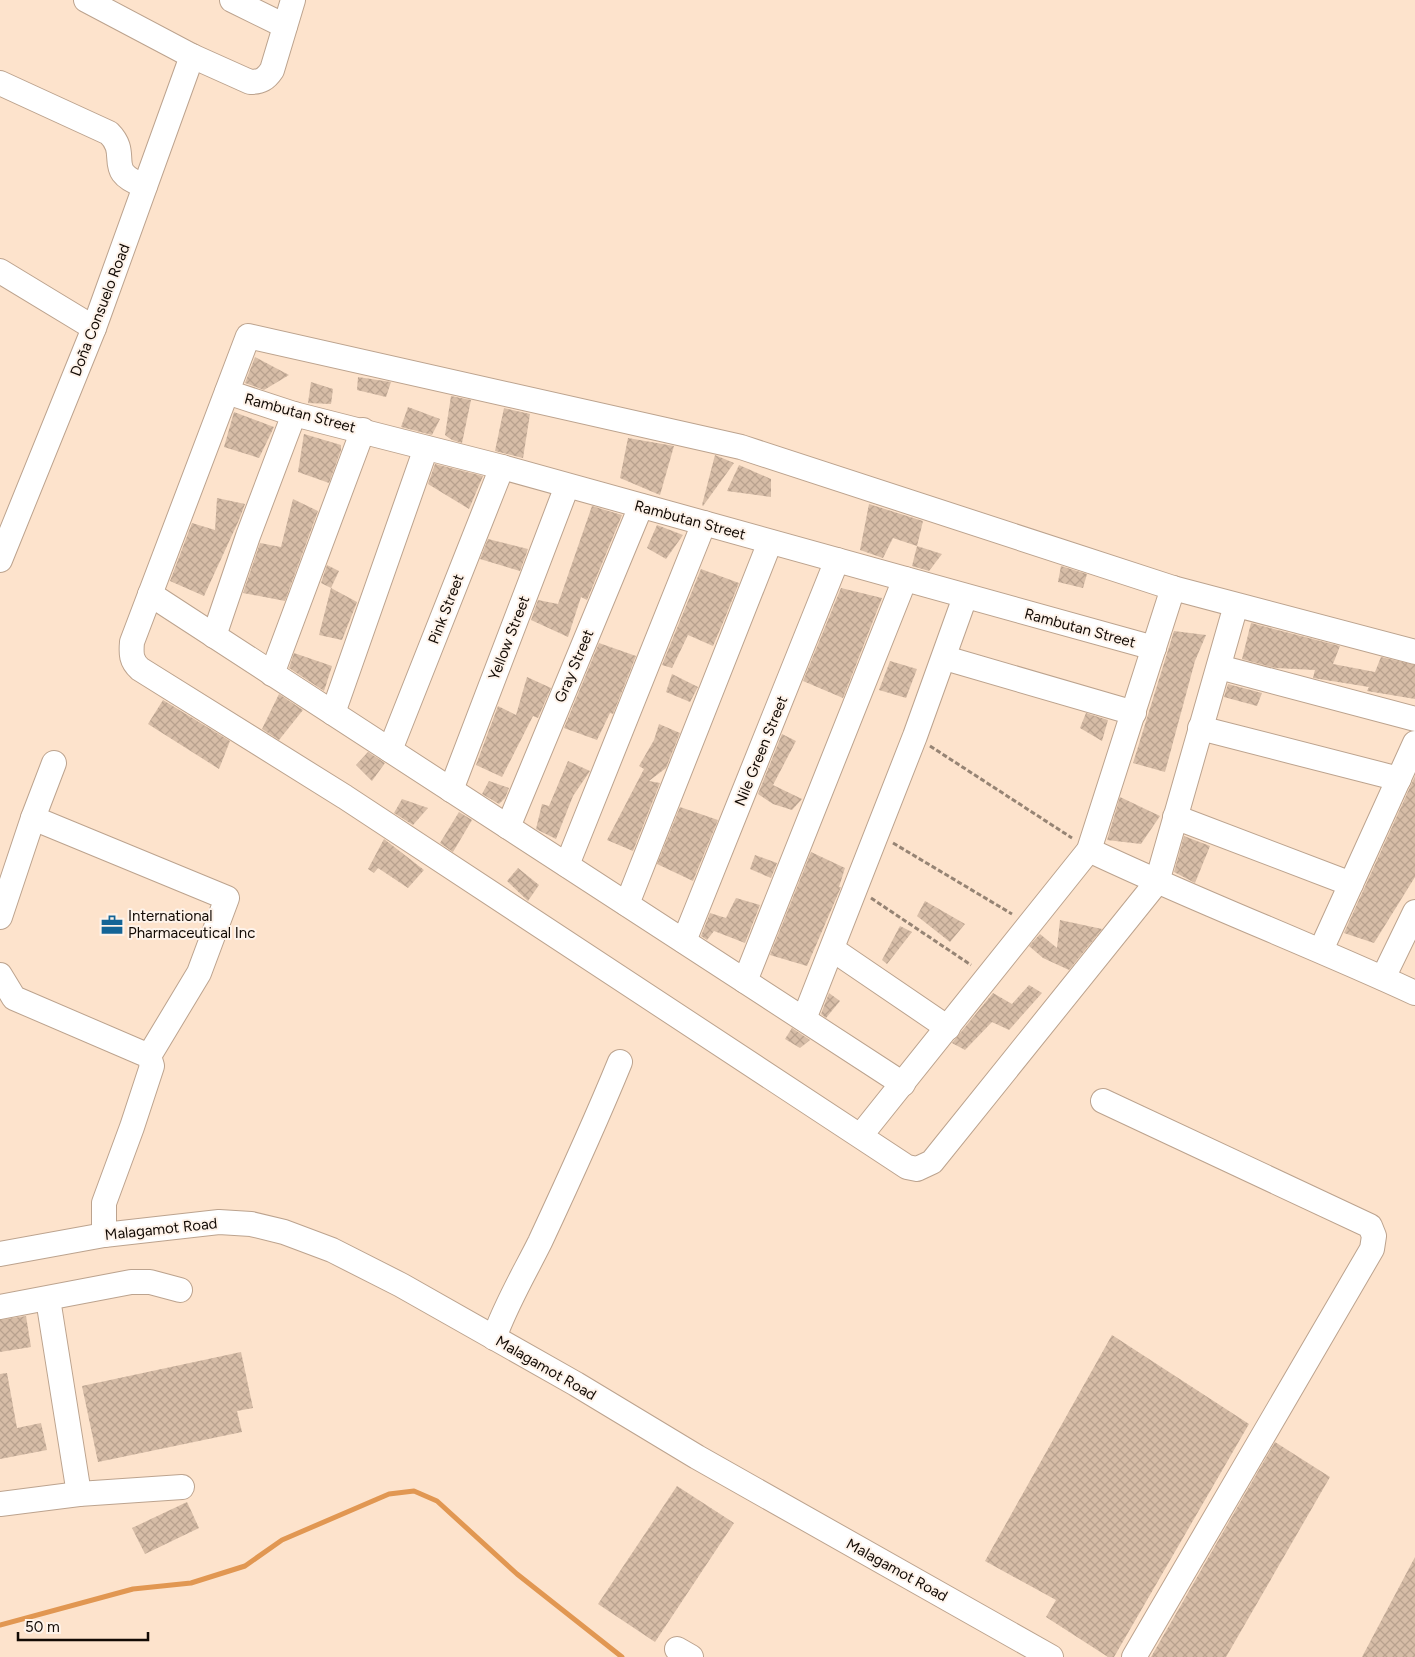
<svg xmlns="http://www.w3.org/2000/svg" width="1415" height="1657" viewBox="0 0 1415 1657" font-family="Figtree,sans-serif">
<style>
.lines{fill:none;stroke-linecap:round;stroke-linejoin:round}
.stream{stroke:#e19752;stroke-width:5}
.building{fill:url(#building-cross-hatch)}
.minor-casing{stroke:#bca38e;stroke-width:26}
.path{stroke:#968474;stroke-width:3;stroke-dasharray:5 2.5;stroke-linecap:butt}
.minor{stroke:#fff;stroke-width:24}
.labels{text-anchor:middle;stroke-width:4;stroke-linejoin:round;paint-order:stroke}
.street-label{font-size:15px;fill:#120a04;stroke:#fef3ea}
.poi-label{font-size:15px;fill:#120a04;stroke:#fef3ea;text-anchor:start}
</style>
<defs>
<pattern id="building-cross-hatch" width="8" height="8" patternUnits="userSpaceOnUse" patternTransform="scale(1.25)"><rect width="8" height="8" fill="#d7bda7"/><path d="M0 0l8 8M0 8l8-8" fill="none" stroke="#b8a18e"/></pattern>
</defs>
<rect width="100%" height="100%" fill="#fde3cc"/>
<g class="lines">
<path class="stream" d="M0,1625L133,1589L191,1583L245,1566L282,1540L389,1494L414,1491L437,1501L517,1574L622,1657"/>
</g>
<g class="building">
<path d="M255,357L289,375L264,390L245,383Z"/>
<path d="M358,377L391,382L386,397L357,390Z"/>
<path d="M311,382L333,389L331,404L308,403Z"/>
<path d="M451,396L471,400L462,443L452,440L445,435Z"/>
<path d="M408,407L440,419L432,435L401,427Z"/>
<path d="M504,408L530,414L523,458L495,451Z"/>
<path d="M234,412L274,427L259,458L224,447Z"/>
<path d="M304,434L341,445V450L329,483L298,472Z"/>
<path d="M628,438L674,446L660,495L620,478Z"/>
<path d="M715,455L734,463L703,506L702,505Z"/>
<path d="M435,464L483,476L469,509L428,484Z"/>
<path d="M739,465L771,479V497L727,491Z"/>
<path d="M217,498L245,504L239,520L204,596L170,581L192,523L215,530Z"/>
<path d="M293,499L318,511L285,601L243,593L260,543L281,547Z"/>
<path d="M869,504L923,521L917,546L893,538L883,558L860,550Z"/>
<path d="M592,506L622,515L587,600L581,597L568,637L531,620L538,600L558,604Z"/>
<path d="M657,525L683,535L666,559L647,548Z"/>
<path d="M488,539L528,549L520,571L480,559Z"/>
<path d="M917,546L942,554L929,571L912,566Z"/>
<path d="M327,565L339,571L331,588L321,583Z"/>
<path d="M1061,566L1087,574L1083,588L1058,582Z"/>
<path d="M701,569L739,583L722,625L713,646L688,635L672,668L662,665Z"/>
<path d="M331,588L357,602L342,640L319,635Z"/>
<path d="M841,588L882,598L843,698L803,681Z"/>
<path d="M1251,623L1340,646L1333,664L1375,672L1381,657L1415,665V699L1367,691L1369,687L1313,678L1315,670L1275,668L1242,659Z"/>
<path d="M1174,631L1206,635L1195,661L1165,772L1133,763Z"/>
<path d="M599,643L636,656L613,714L610,713L597,740L564,728Z"/>
<path d="M294,653L332,666L324,691L289,668Z"/>
<path d="M890,661L917,669L906,698L879,690Z"/>
<path d="M672,674L698,687L690,702L666,692Z"/>
<path d="M527,677L551,688L538,718L533,716L502,777L476,765L498,706L516,715Z"/>
<path d="M1228,684L1262,693L1257,706L1224,697Z"/>
<path d="M279,694L303,710L279,740L262,729Z"/>
<path d="M163,700L230,741L219,769L148,724Z"/>
<path d="M1086,713L1108,720L1102,741L1080,728Z"/>
<path d="M659,724L680,733L666,768L649,781L660,783L633,851L607,840L644,769L639,766L654,740Z"/>
<path d="M782,734L796,741L773,785L802,799L792,810L773,804L758,794Z"/>
<path d="M368,752L385,763L372,781L356,765Z"/>
<path d="M568,761L590,771L573,796L556,839L536,829L542,804L549,806Z"/>
<path d="M1415,776V877L1374,943L1344,933Z"/>
<path d="M489,781L509,788L505,798L499,804L482,794Z"/>
<path d="M1120,797L1160,816L1141,844L1107,840Z"/>
<path d="M402,799L428,808L413,825L394,813Z"/>
<path d="M680,807L718,820L693,881L657,864Z"/>
<path d="M459,812L472,820L453,852L440,843Z"/>
<path d="M1184,836L1210,846L1195,883L1174,872Z"/>
<path d="M384,839L424,870L408,888L378,868L374,873L368,869Z"/>
<path d="M811,852L845,868L839,887H841L807,966L770,955Z"/>
<path d="M755,855L777,863L771,878L750,869Z"/>
<path d="M518,868L539,885L528,901L507,881Z"/>
<path d="M736,898L760,905L745,943L714,931L707,940L701,936L710,913L726,918Z"/>
<path d="M925,901L965,924L950,942L917,916Z"/>
<path d="M1060,920L1102,929L1069,970L1043,958L1029,946L1040,934L1057,948Z"/>
<path d="M900,926L912,932L887,964L882,960Z"/>
<path d="M1029,985L1042,993L1009,1030L992,1022L965,1050L952,1043L993,993L1012,1004Z"/>
<path d="M829,993L840,1001L826,1018L821,1014Z"/>
<path d="M792,1028L810,1040L800,1048L785,1039Z"/>
<path d="M26,1316L31,1347L0,1352V1320Z"/>
<path d="M1112,1335L1249,1424L1114,1657H1108L1046,1617L1056,1600L985,1561Z"/>
<path d="M241,1352L253,1408L237,1411L242,1432L98,1462L82,1386Z"/>
<path d="M7,1373L17,1428L41,1423L47,1450L0,1459V1374Z"/>
<path d="M1275,1442L1330,1477L1226,1657H1151Z"/>
<path d="M677,1486L734,1523L655,1642L598,1604Z"/>
<path d="M187,1502L199,1528L145,1554L132,1528Z"/>
<path d="M1415,1557V1657H1362Z"/>
</g>
<g class="lines">
<g class="minor-casing">
<g id="minor">
<path d="M86,0L192,56L250,82C261,82 266,79 272,70L293,0"/>
<path d="M232,0L285,26"/>
<path d="M0,83L109,133C132,156 102,171 145,186"/>
<path d="M0,271L94,328"/>
<path d="M227,392L294,414L502,467L1154,648"/>
<path d="M0,560L94,328L192,56"/>
<path d="M150,594L903,1084"/>
<path d="M1236,605L1157,882L932,1162L917,1169L907,1167L345,797L140,669C131,661 131,654 132,642L248,336L741,447L1173,588L1415,652"/>
<path d="M214,636L248,536L294,414"/>
<path d="M945,658L1134,713"/>
<path d="M1219,667L1415,719"/>
<path d="M272,674L363,430"/>
<path d="M333,713L426,448"/>
<path d="M1200,728L1399,779"/>
<path d="M390,750L502,467"/>
<path d="M451,790L567,486"/>
<path d="M1175,817L1351,884"/>
<path d="M33,818L227,898L199,973L149,1056"/>
<path d="M508,827L641,506"/>
<path d="M1089,850C1196,901 1307,943 1415,993"/>
<path d="M567,865L704,523"/>
<path d="M627,904L770,542"/>
<path d="M0,917L33,818L54,763"/>
<path d="M684,941L837,560"/>
<path d="M832,949L948,1028"/>
<path d="M1321,950L1415,743"/>
<path d="M0,975L14,998L149,1056L152,1066L132,1127L104,1203V1235"/>
<path d="M1383,978L1415,912"/>
<path d="M745,981L905,579"/>
<path d="M804,1019L915,736L965,597"/>
<path d="M1103,1101L1370,1226L1374,1236L1372,1249L1134,1657"/>
<path d="M861,1135L1089,850L1173,588"/>
<path d="M0,1254L104,1235L219,1222L251,1224L284,1232L332,1250L401,1285L576,1384L697,1457L1051,1657"/>
<path d="M48,1299L79,1494"/>
<path d="M0,1307L131,1282H150L180,1290"/>
<path d="M494,1338C506,1304 524,1274 540,1242C568,1182 595,1123 620,1062"/>
<path d="M0,1504L79,1494L182,1487"/>
<path d="M677,1649L691,1657"/>
</g>
</g>
<g class="path">
<path d="M930,746L1072,838"/>
<path d="M893,843L1012,914"/>
<path d="M871,898L971,965"/>
</g>
<use href="#minor" class="minor"/>
</g>
<defs>
<g id="office-bare" transform="scale(1.725)"><path d="M-6-3h4V-5.5h4V-3h4V5H-6ZM-1-4.5V-3h2v-1.5ZM-6 0V1H6V0Z" fill="#136496" stroke="#fef3ea" stroke-width="2.5" paint-order="stroke"/></g>
</defs>
<g fill-rule="evenodd">
<use href="#office-bare" x="112" y="925"/>
</g>
<g class="labels">
<g class="street-label">
<text transform="translate(100 310) rotate(-69)" y="5">Doña Consuelo Road</text>
<text transform="translate(300 413) rotate(15)" y="5">Rambutan Street</text>
<text transform="translate(690 520) rotate(15)" y="5">Rambutan Street</text>
<text transform="translate(446 609) rotate(-69)" y="5">Pink Street</text>
<text transform="translate(1080 628) rotate(15)" y="5">Rambutan Street</text>
<text transform="translate(509 638) rotate(-69)" y="5">Yellow Street</text>
<text transform="translate(574 666) rotate(-67)" y="5">Gray Street</text>
<text transform="translate(761 751) rotate(-68)" y="5">Nile Green Street</text>
<text transform="translate(161 1229) rotate(-6)" y="5">Malagamot Road</text>
<text transform="translate(546 1368) rotate(30)" y="5">Malagamot Road</text>
<text transform="translate(897 1570) rotate(29)" y="5">Malagamot Road</text>
</g>
<g class="poi-label">
<text x="128" y="921">International<tspan x="128" dy="17">Pharmaceutical Inc</tspan></text>
</g>
</g>
<path d="M18 1632v8h130v-8" fill="none" stroke="#120a04" stroke-width="2.5"/>
<text x="25" y="1632" font-size="15" fill="#120a04" stroke="#fef3ea" stroke-width="4" paint-order="stroke">50 m</text>
</svg>
